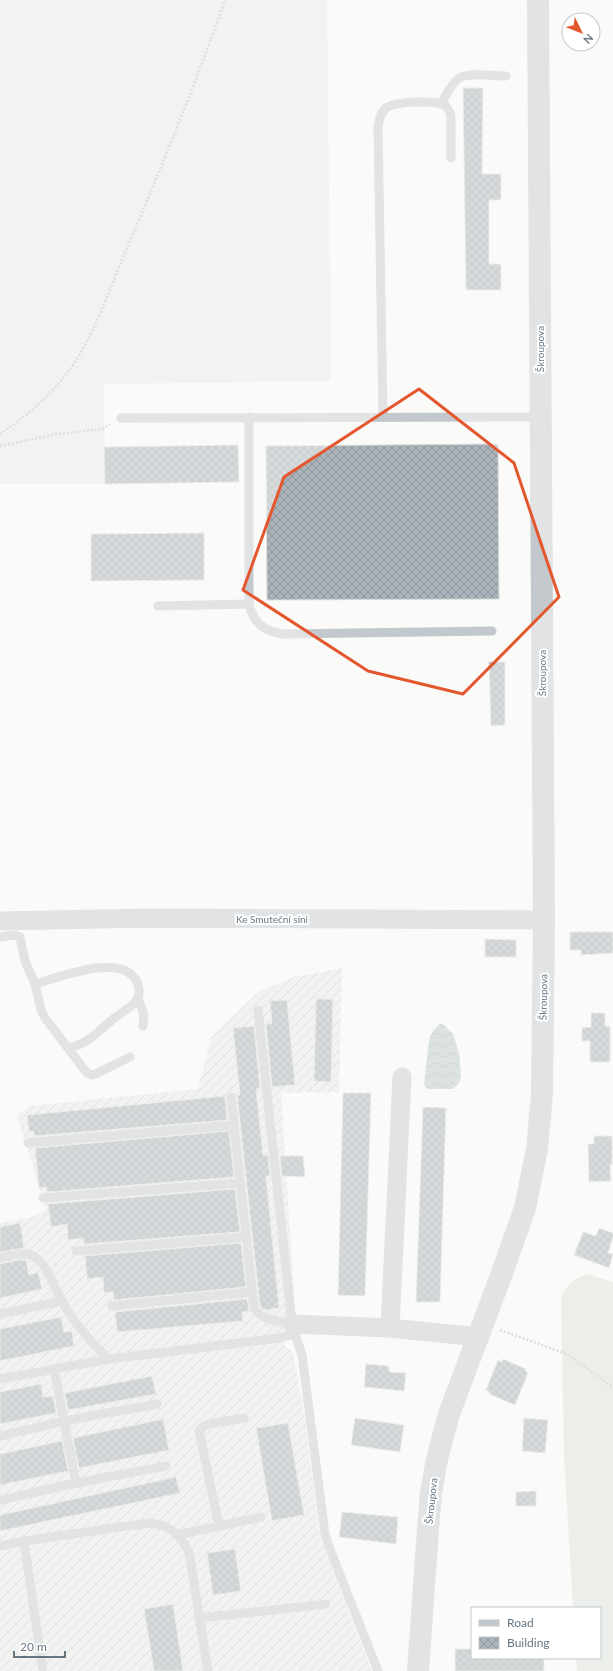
<svg xmlns="http://www.w3.org/2000/svg" width="613" height="1671" viewBox="0 0 613 1671" font-family="Lato,sans-serif">
<style>
.built{fill:#e8e9e9}
.industrial{fill:url(#industrial-furrows)}
.grass{fill:#dadfd7}
.water{fill:url(#water-waves)}
.building{fill:url(#building-cross-hatch);stroke:#dcdcda}
.lines{fill:none;stroke-linecap:round;stroke-linejoin:round}
.path{stroke:#bbbfc2;stroke-width:2.5;stroke-dasharray:2 2;stroke-linecap:butt}
.service{stroke:#c3c8cc;stroke-width:9}
.minor{stroke:#c3c8cc;stroke-width:19}
.tertiary{stroke:#c3c8cc;stroke-width:22}
.marked{fill:none;stroke:#e4572e;stroke-width:3;stroke-linejoin:round}
.labels{text-anchor:middle;stroke-width:4;stroke-linejoin:round;paint-order:stroke}
.street-label{font-size:10px;fill:#657683;stroke:#fff}
</style>
<defs>
<pattern id="industrial-furrows" width="10" height="10" patternUnits="userSpaceOnUse"><rect width="10" height="10" fill="#e8e9e9"/><path d="M-1 1l2-2M0 10L10 0M9 11l2-2" fill="none" stroke="#c0c1c2"/></pattern>
<pattern id="water-waves" width="16" height="10" patternUnits="userSpaceOnUse"><rect width="16" height="10" fill="#bbc7cb"/><path d="M0 5q4-4 8 0t8 0" fill="none" stroke="#9ca6aa"/></pattern>
<pattern id="building-cross-hatch" width="8" height="8" patternUnits="userSpaceOnUse"><rect width="8" height="8" fill="#aab3b9"/><path d="M0 0l8 8M0 8l8-8" fill="none" stroke="#8e969c"/></pattern>
</defs>
<rect width="100%" height="100%" fill="#fafaf8"/>
<path class="built" d="M0,0H327L331,381L104,384L105,484H0Z"/>
<path class="industrial" d="M342,968L339,1092L281,1093L296,1324L284,1345L293,1353L305,1418L320,1537L372,1671H0V1223L32,1217L46,1210L17,1115L29,1106L198,1089L211,1038L258,992L294,977Z"/>
<path class="grass" d="M587,1274L613,1282V1671H577L576,1658H600V1608H573L564,1454L561,1299C567,1284 572,1280 587,1274Z"/>
<path class="water" d="M442,1023L453,1034L459,1053L461,1075L459,1083L453,1089H427L424,1084L429,1040C431,1033 435,1027 442,1023Z"/>
<g class="building">
<path d="M463,88H483L482,174H501V200H489V264H501V290H466Z"/>
<path d="M498,444L499,599L267,600L266,446Z"/>
<path d="M238,445L239,482L105,484L104,447Z"/>
<path d="M204,533V580L91,581V534Z"/>
<path d="M489,662H505V725L491,726Z"/>
<path d="M570,932H613V953L581,955V950H570Z"/>
<path d="M485,939L516,940V957H485Z"/>
<path d="M316,999H333L331,1082L314,1081Z"/>
<path d="M287,1000L295,1085L272,1087L266,1024H272L270,1001Z"/>
<path d="M591,1013H605V1026H610V1062H590V1041H582V1028L591,1027Z"/>
<path d="M254,1026L260,1088L256,1089L263,1155H268L270,1176H266L279,1308L264,1310L260,1306L237,1095H240L233,1028Z"/>
<path d="M343,1093H371L365,1296L338,1295Z"/>
<path d="M225,1096L227,1120L34,1136V1131L29,1132L27,1115Z"/>
<path d="M423,1107L446,1108L440,1302H416Z"/>
<path d="M229,1131L234,1177L47,1192L46,1187L39,1188L35,1148Z"/>
<path d="M594,1136H612V1165H610L611,1181L589,1182L588,1144H594Z"/>
<path d="M280,1156H303L305,1177L282,1176Z"/>
<path d="M235,1189L240,1232L84,1244L83,1238L68,1240L67,1224L51,1227L48,1204Z"/>
<path d="M20,1223L24,1248L0,1252V1227Z"/>
<path d="M599,1228L613,1233V1237L608,1253L613,1254L609,1268L574,1255L583,1232L596,1236Z"/>
<path d="M241,1243L246,1287L114,1300L113,1292L104,1293L103,1277L87,1279L85,1256Z"/>
<path d="M18,1260H26L29,1275L38,1272L42,1289L0,1298V1264Z"/>
<path d="M247,1299L249,1311L242,1312L243,1321L117,1332L115,1312Z"/>
<path d="M61,1317L64,1332L72,1331L74,1346L0,1361V1329Z"/>
<path d="M503,1359L526,1369L525,1371L528,1373L515,1405L489,1394L490,1392L486,1390L498,1360L502,1362Z"/>
<path d="M366,1364L389,1366V1372L406,1373L404,1391L364,1387Z"/>
<path d="M152,1376L156,1394L68,1410L65,1393Z"/>
<path d="M41,1384L43,1397L53,1396L56,1413L0,1424V1392Z"/>
<path d="M355,1418L404,1425L400,1452L351,1445Z"/>
<path d="M524,1418L548,1420L545,1453L522,1451Z"/>
<path d="M163,1419L169,1450L79,1468L73,1438Z"/>
<path d="M288,1423L304,1515L272,1521L256,1428Z"/>
<path d="M62,1441L68,1471L0,1485V1454Z"/>
<path d="M176,1477L180,1493L0,1531V1515Z"/>
<path d="M536,1491V1506H516V1492Z"/>
<path d="M342,1512L398,1517L396,1544L339,1537Z"/>
<path d="M235,1549L241,1591L213,1595L207,1553Z"/>
<path d="M173,1604L183,1671H154L144,1609Z"/>
<path d="M455,1649H472V1658H544V1671H455Z"/>
</g>
<g class="lines">
<g class="path">
<path d="M0,434C26,417 52,394 71,368C93,337 109,290 125,253C160,170 195,86 225,0"/>
<path d="M0,446L57,434L103,429L110,424"/>
<path d="M500,1330L567,1354L613,1387"/>
</g>
<g class="service">
<path d="M441,104C446,95 451,84 459,78C468,72 495,76 506,76"/>
<path d="M249,417V604C253,623 264,631 283,634L492,631"/>
<path d="M383,417L378,127C379,121 380,114 384,110C393,100 433,101 445,105L450,112L451,116V158"/>
<path d="M121,418L541,417"/>
<path d="M158,606L249,604"/>
<path d="M0,937L15,935L20,937L25,961L35,984L41,1010L45,1018L87,1073L93,1075L130,1057"/>
<path d="M35,984C58,978 123,951 137,982C146,1003 125,1009 112,1020C98,1032 87,1044 69,1048"/>
<path d="M138,999L144,1015L143,1026"/>
<path d="M231,1097L254,1308C262,1321 278,1321 292,1324"/>
<path d="M28,1143L234,1125"/>
<path d="M43,1198L240,1183"/>
<path d="M76,1251L246,1237"/>
<path d="M0,1258C10,1256 24,1251 33,1256C47,1263 55,1289 62,1302C75,1323 90,1342 109,1359"/>
<path d="M112,1306L252,1292"/>
<path d="M0,1314L62,1301"/>
<path d="M295,1334L302,1355L325,1534L329,1547L378,1671"/>
<path d="M0,1379L109,1359L279,1338L295,1334L292,1324L258,1010"/>
<path d="M0,1436L64,1421L157,1404"/>
<path d="M76,1483L166,1466"/>
<path d="M0,1500L76,1483L54,1369"/>
<path d="M219,1526L199,1431L205,1425L244,1418"/>
<path d="M177,1535L261,1517"/>
<path d="M0,1546L24,1541"/>
<path d="M199,1618L326,1604"/>
<path d="M43,1671L24,1541L149,1523C168,1524 181,1535 189,1552L208,1671"/>
</g>
<g class="minor">
<path d="M0,921L148,918L544,920"/>
<path d="M292,1324L390,1328L478,1337"/>
<path d="M390,1328L402,1077"/>
</g>
<path class="tertiary" d="M418,1671L428,1529L431,1493L437,1459L449,1414L502,1273L525,1208L537,1149L542,1094L544,920L538,0"/>
</g>
<path d="M0 0H613V1671H0ZM419,389L514,463L559,597L463,694L368,671L243,590L284,477Z" fill="#fafaf8" fill-opacity=".55" fill-rule="evenodd"/>
<path class="marked" d="M419,389L514,463L559,597L463,694L368,671L243,590L284,477Z"/>
<g class="labels">
<g class="street-label">
<text transform="translate(540 349) rotate(-90)" y="4">Škroupova</text>
<text transform="translate(542 673) rotate(-90)" y="4">Škroupova</text>
<text x="272" y="923">Ke Smuteční síni</text>
<text transform="translate(543 997) rotate(-89)" y="4">Škroupova</text>
<text transform="translate(431 1501) rotate(-84)" y="4">Škroupova</text>
</g>
</g>
<rect x="471" y="1607" width="130" height="52" fill="#ffffff" stroke="#c1c8cd"/>
<rect x="479" y="1620" width="20" height="6" fill="#c3c8cc" stroke="#c1c8cd"/>
<text x="507" y="1627" font-size="12" fill="#657683">Road</text>
<rect x="479" y="1637" width="20" height="12" fill="url(#building-cross-hatch)" stroke="#c1c8cd"/>
<text x="507" y="1647" font-size="12" fill="#657683">Building</text>
<g transform="translate(581 32) rotate(133)"><circle r="19" fill="#ffffff" stroke="#c1c8cd"/>
<path d="M0-3L7 15L0 10L-7 15Z" fill="#e4572e"/>
<text y="-6" font-size="11" font-weight="bold" text-anchor="middle" fill="#657683">N</text>
</g>
<path d="M14 1651v6h51v-6" fill="none" stroke="#657683" stroke-width="2"/>
<text x="20" y="1651" font-size="12" fill="#657683" stroke="#ffffff" stroke-width="3" paint-order="stroke">20 m</text>
</svg>
